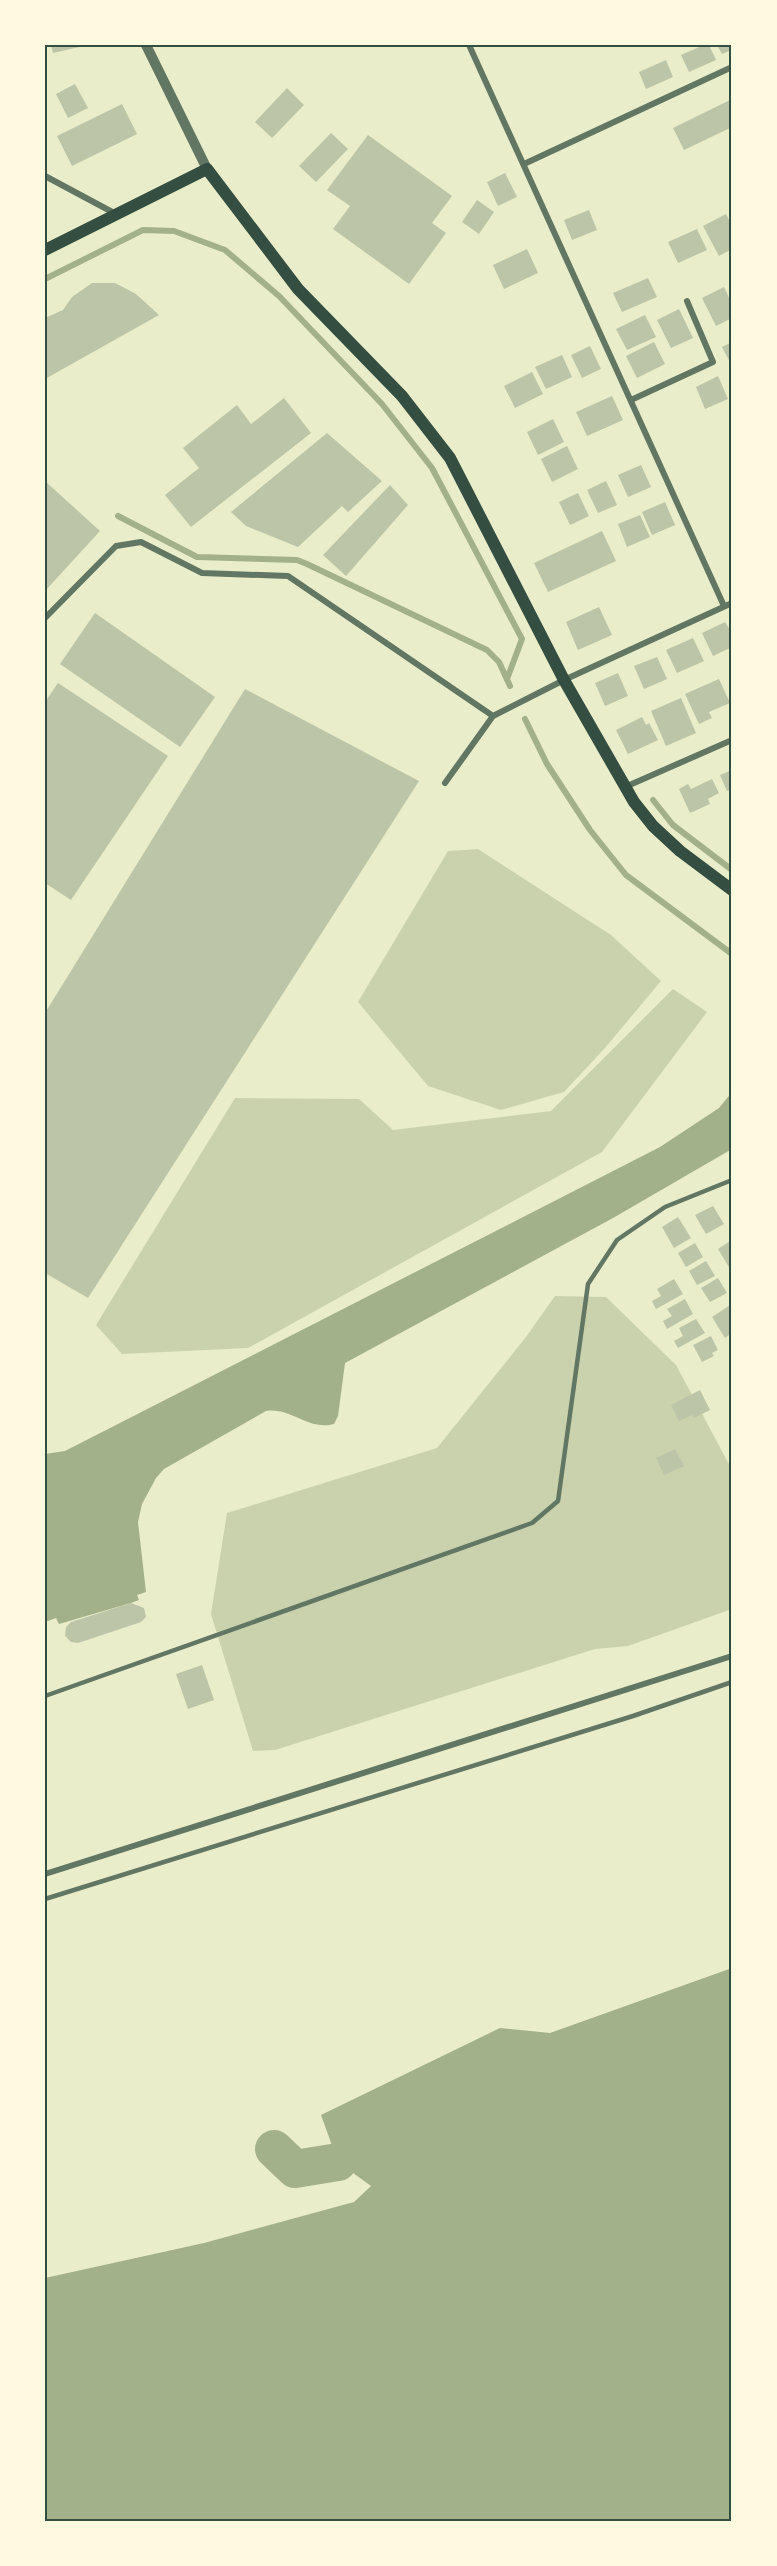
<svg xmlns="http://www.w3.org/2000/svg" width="777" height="2566" viewBox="0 0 777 2566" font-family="'Work Sans',sans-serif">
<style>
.green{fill:#cad2ad}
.water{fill:#a3b18a}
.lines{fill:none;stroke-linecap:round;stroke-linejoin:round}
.stream{stroke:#a3b18a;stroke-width:6}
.river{stroke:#a3b18a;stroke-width:38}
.building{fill:#bcc5a7}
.service{stroke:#617663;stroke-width:4.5}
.minor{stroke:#617663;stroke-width:6}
.tertiary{stroke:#617663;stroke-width:10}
.secondary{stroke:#344e41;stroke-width:12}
.neatline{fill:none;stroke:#344e41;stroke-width:2}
</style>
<rect width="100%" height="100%" fill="#e9edc9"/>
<g class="green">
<path d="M478,849L611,935L661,981L605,1048L564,1092L501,1110L428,1086L358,1002L448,851Z"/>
<path d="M673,989L707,1012L602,1152L248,1348L122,1354L96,1325L235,1098L359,1099L393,1130L551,1111Z"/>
<path d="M555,1296L606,1297L676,1365L732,1470V1609L628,1646L595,1649L275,1750L253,1751L211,1614L227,1513L437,1448L526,1337Z"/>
</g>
<g class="water">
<path d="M732,1092V1149L613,1218L345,1363L338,1416L334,1424C308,1431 291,1407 266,1411L164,1469L156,1478L142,1504L138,1522L146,1592L137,1595L139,1600L131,1603L59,1624L56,1618L45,1622V1454L65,1451L660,1147L719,1108Z"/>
<path d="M732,1968V2521H45V2278L204,2243L354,2202L371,2186L338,2162L321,2115L500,2028L550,2033Z"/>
</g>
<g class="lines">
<g class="stream">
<path d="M45,279L143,230L174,231L225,250L279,296L382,404L432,468L522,639L507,679"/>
<path d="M118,516L197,557L297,560L307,564L487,650L499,662L510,686"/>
<path d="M525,719L547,764L590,830L626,875L732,954"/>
<path d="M653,800L673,825L732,870"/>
</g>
<path class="river" d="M274,2149L295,2169L338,2162"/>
</g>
<g class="building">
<path d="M51,45H84V46L53,53Z"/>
<path d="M704,45H709L716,60L689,72L681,55Z"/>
<path d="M717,45H732V50L722,54Z"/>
<path d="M666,60L673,77L646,89L639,72Z"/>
<path d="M75,84L88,108L68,118L56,94Z"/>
<path d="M287,88L304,105L272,138L255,122Z"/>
<path d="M732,99V127L684,150L673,128Z"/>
<path d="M122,104L137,134L72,166L57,136Z"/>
<path d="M331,133L348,149L316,182L299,166Z"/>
<path d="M368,135L452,196L432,223L446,233L409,284L333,229L350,206L327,190Z"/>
<path d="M505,173L517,197L498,206L487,182Z"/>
<path d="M477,200L494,212L479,234L462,222Z"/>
<path d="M589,210L597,230L572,240L564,220Z"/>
<path d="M726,214L732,226V249L719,256L703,226Z"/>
<path d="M697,229L707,250L678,263L668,242Z"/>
<path d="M527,249L538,273L504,289L493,265Z"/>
<path d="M648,278L657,297L622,312L613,293Z"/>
<path d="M92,283H115L136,294L159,315L45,379V318L63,310L72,297Z"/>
<path d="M724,287L732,304V318L716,326L702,298Z"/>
<path d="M679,309L693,338L671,348L657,320Z"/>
<path d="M645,315L656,337L627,350L616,329Z"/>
<path d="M654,342L665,364L637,378L626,356Z"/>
<path d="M732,342V366L722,347Z"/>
<path d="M590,346L601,369L582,378L571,355Z"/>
<path d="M562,355L572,377L546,389L535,367Z"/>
<path d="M532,372L543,394L515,408L504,386Z"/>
<path d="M718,376L728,399L705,409L696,387Z"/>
<path d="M612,396L623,420L587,436L576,412Z"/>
<path d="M284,398L311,433L191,527L165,495L199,468L183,448L237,405L251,424Z"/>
<path d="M553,419L564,442L538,455L527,432Z"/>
<path d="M327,433L382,481L348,512L342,506L298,547L246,526L231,512Z"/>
<path d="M567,446L578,469L552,482L541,459Z"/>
<path d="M641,465L651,487L628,497L618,475Z"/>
<path d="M45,481L100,531L45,591Z"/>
<path d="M606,481L617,505L598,513L587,490Z"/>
<path d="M390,485L408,505L346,576L323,555Z"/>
<path d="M578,493L589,516L570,525L559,502Z"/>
<path d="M665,502L675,525L652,535L642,512Z"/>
<path d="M640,515L650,537L627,547L618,524Z"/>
<path d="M602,531L616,561L548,592L534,563Z"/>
<path d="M599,607L612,635L578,650L566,622Z"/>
<path d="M95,613L215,697L180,747L60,664Z"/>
<path d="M725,622L732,633V647L713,656L702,633Z"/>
<path d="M693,638L704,661L677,673L666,650Z"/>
<path d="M657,657L667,679L644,689L634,666Z"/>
<path d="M618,673L628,696L605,706L595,683Z"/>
<path d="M719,679L730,703L709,712L712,718L699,724L685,694Z"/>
<path d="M58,683L168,756L71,900L45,883V702Z"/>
<path d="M245,689L419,781L88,1298L45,1273V1013Z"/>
<path d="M681,698L696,733L666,746L651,711Z"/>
<path d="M642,717L646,725L649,723L658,740L628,754L616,730Z"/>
<path d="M732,770V789L727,791L720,775Z"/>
<path d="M712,779L719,793L708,799L710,804L690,813L679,789L688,784L691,789Z"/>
<path d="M713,1206L724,1224L706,1234L695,1215Z"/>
<path d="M678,1217L691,1238L674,1248L662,1227Z"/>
<path d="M732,1240V1272L718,1249Z"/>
<path d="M695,1243L703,1257L686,1267L678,1253Z"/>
<path d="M706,1261L715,1276L697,1285L689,1271Z"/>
<path d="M718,1278L727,1293L710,1302L701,1288Z"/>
<path d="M674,1279L683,1294L656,1309L652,1301L661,1296L657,1289Z"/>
<path d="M685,1299L693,1314L667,1329L663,1321L672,1316L667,1309Z"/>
<path d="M732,1304V1333L725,1338L712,1317Z"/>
<path d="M696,1319L705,1333L678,1348L674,1341L683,1336L679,1328Z"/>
<path d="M711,1336L718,1350L712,1353L714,1356L702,1362L693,1345Z"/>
<path d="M700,1390L710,1410L694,1418L692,1415L679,1421L671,1405Z"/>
<path d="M675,1449L684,1466L664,1475L656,1458Z"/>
<path d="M131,1603L144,1608L146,1617L141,1622L78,1643L71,1642L65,1636L66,1627L71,1622Z"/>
<path d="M202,1665L214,1700L188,1709L176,1674Z"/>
</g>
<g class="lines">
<g class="service">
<path d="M45,1696L532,1523L558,1501L588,1284L617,1240L665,1207L732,1180"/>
<path d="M45,1899L633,1716L732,1682"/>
</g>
<g class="minor">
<path d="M469,45L724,606"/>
<path d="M524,164L732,67"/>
<path d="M45,176L116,214"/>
<path d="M631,400L713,362L687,301"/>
<path d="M45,618L116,546L141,542L202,573L288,576L493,716L564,680L732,603"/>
<path d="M445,783L493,716"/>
<path d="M625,787L732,740"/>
<path d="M45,1874L732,1656"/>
</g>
<path class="tertiary" d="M146,45L207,169"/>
<path class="secondary" d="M45,250L207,169L298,289L402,396L450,458L564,680L634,802L653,826L680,851L732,890"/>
</g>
<rect width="777" height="2566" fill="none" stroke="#fefae0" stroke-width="93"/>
<rect x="46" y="46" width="684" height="2474" class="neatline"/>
</svg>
